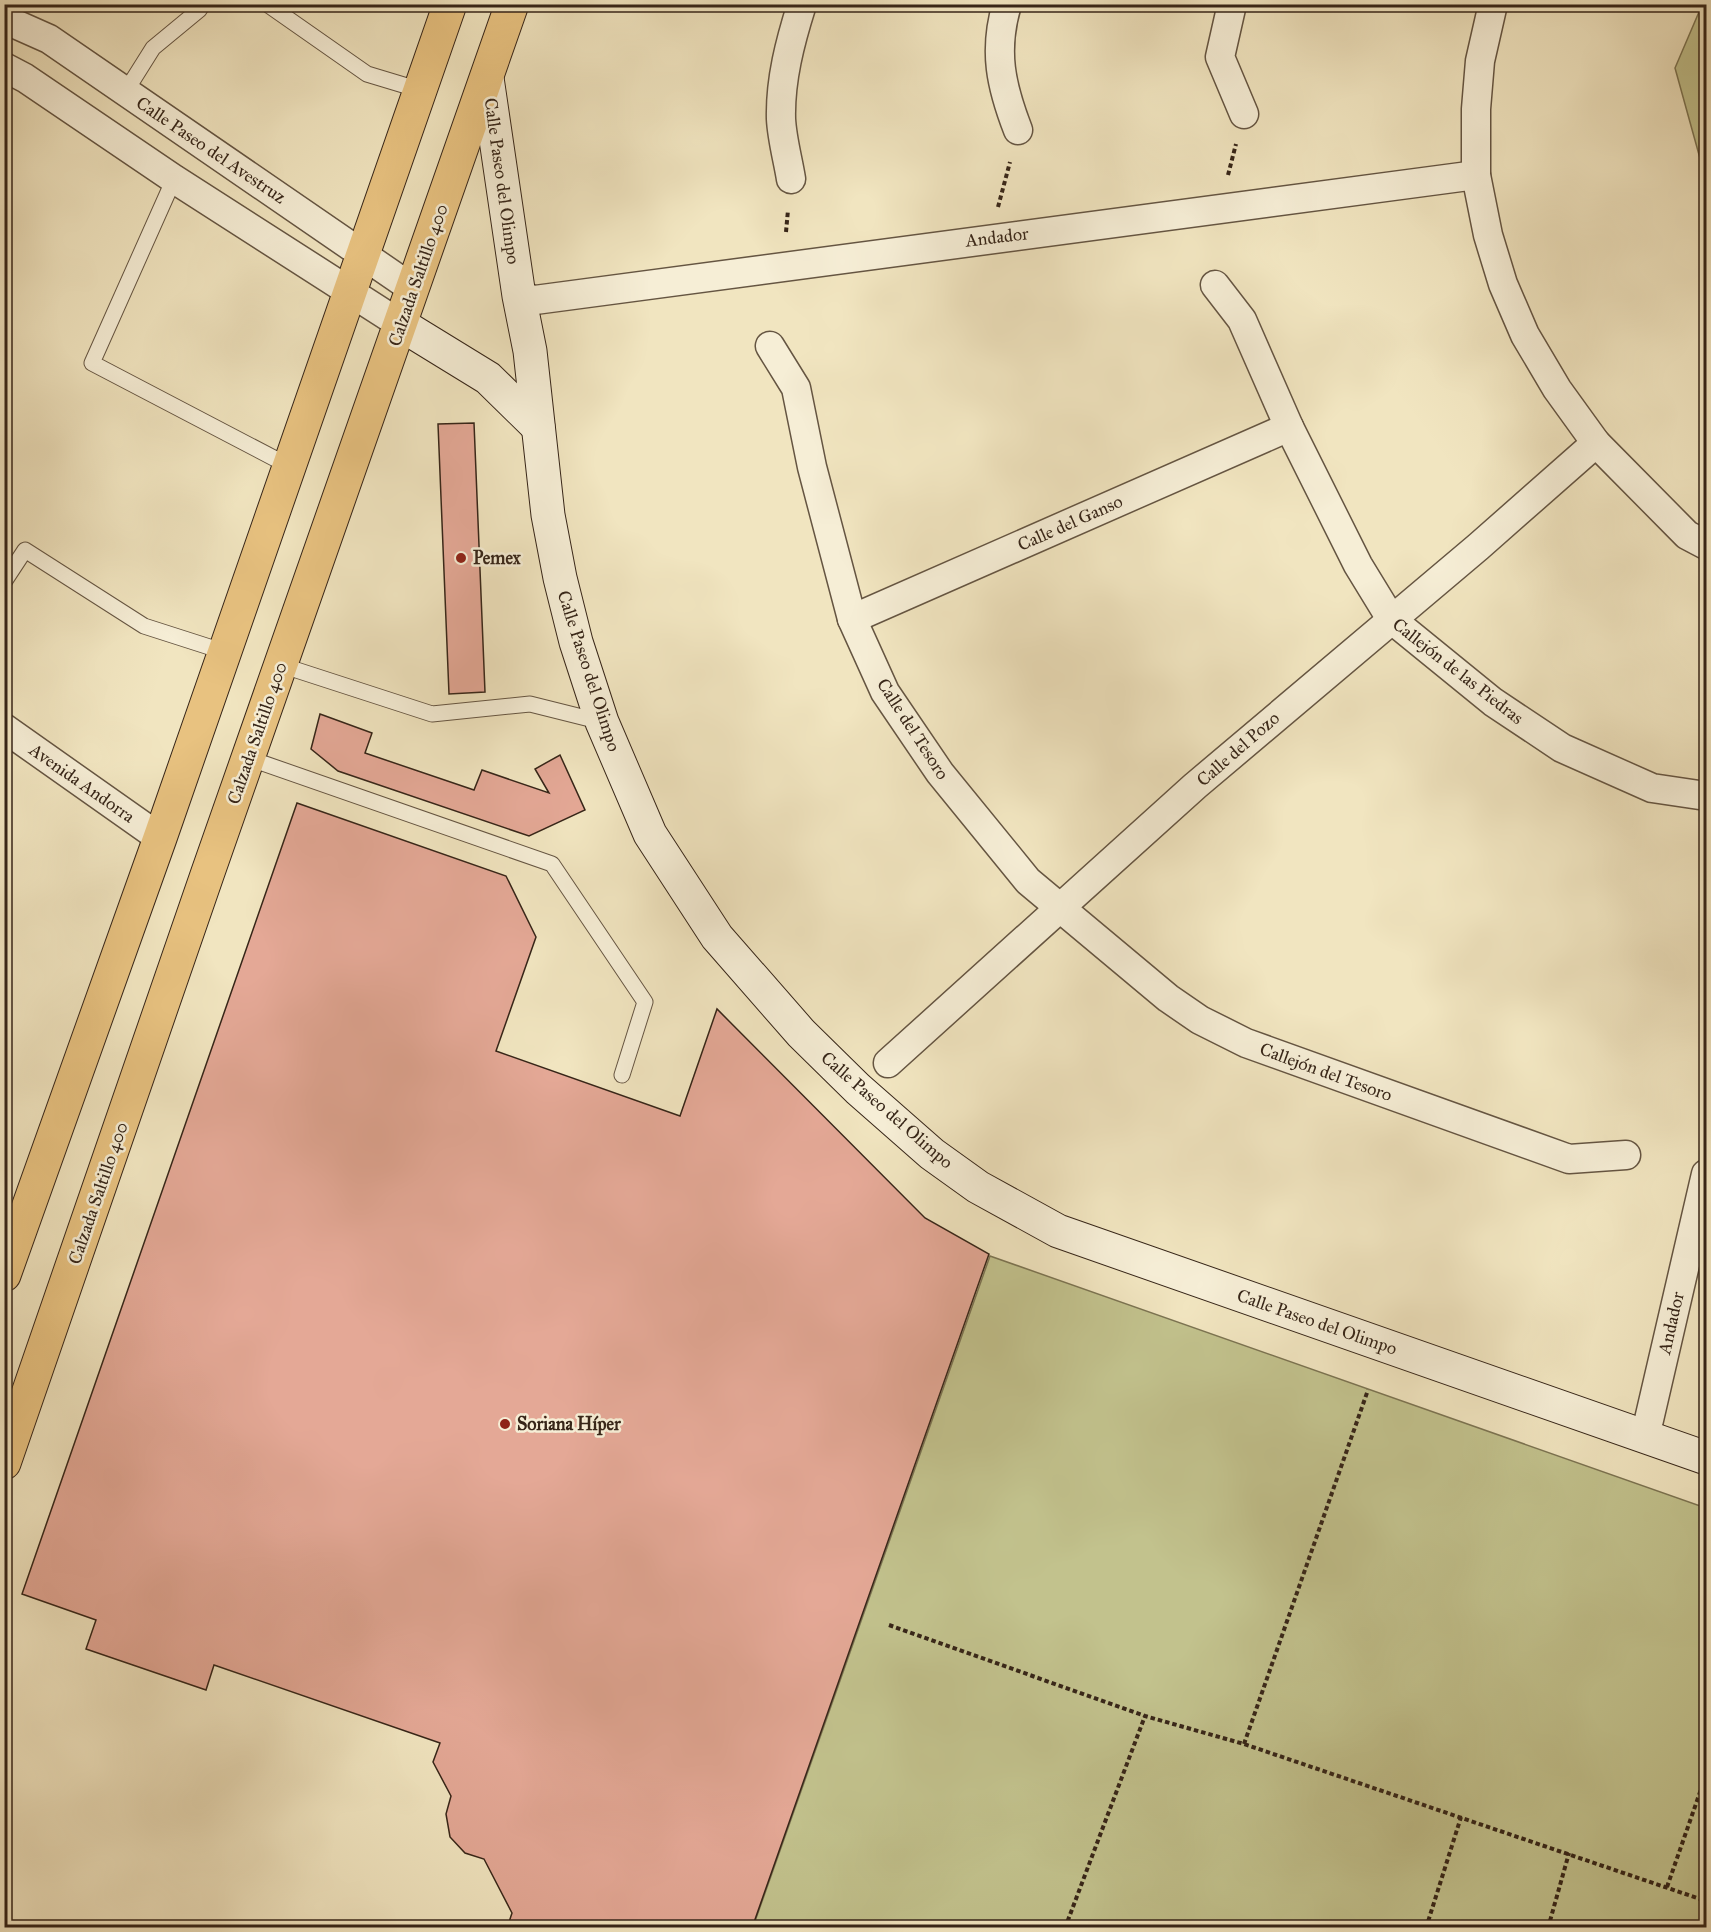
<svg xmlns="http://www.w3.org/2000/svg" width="1711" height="1932" viewBox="0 0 1711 1932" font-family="'IM FELL Great Primer',serif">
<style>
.green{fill:#c2c28d;stroke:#7c7452;stroke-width:1.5}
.building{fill:#e4a896;stroke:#362518;stroke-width:1.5}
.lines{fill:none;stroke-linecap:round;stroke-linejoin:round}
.lane-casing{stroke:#655542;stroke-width:17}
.street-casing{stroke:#655542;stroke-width:31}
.secondary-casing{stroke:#362518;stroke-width:35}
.primary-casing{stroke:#362518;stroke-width:35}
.path{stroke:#362518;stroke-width:4;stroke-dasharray:4.5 3;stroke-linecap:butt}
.lane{stroke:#f6eed6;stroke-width:15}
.street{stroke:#f6eed6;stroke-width:28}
.secondary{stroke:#f6eed6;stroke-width:33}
.primary{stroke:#e8c280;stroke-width:33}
.poi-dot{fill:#8f2418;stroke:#f6eed6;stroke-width:2}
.labels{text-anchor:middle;stroke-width:5;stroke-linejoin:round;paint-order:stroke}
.street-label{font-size:18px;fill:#362518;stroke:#f6eed6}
.poi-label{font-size:18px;font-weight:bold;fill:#362518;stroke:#f6eed6;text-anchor:start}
</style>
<rect width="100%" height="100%" fill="#f1e5c0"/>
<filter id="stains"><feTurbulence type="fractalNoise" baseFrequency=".00333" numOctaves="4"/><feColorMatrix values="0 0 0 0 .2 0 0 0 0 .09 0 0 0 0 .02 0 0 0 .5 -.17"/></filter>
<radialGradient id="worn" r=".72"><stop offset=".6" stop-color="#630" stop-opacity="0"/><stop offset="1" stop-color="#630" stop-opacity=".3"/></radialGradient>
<g class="green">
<path d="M1702,5H1706V180L1675,68Z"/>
<path d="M990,1256L1706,1508V1927H753Z"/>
</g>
<g class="building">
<path d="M474,423L485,692L449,694L438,424Z"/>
<path d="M320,714L372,733L365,753L474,790L482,770L549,793L535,769L560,755L585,810L529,836L338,771L311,749Z"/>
<path d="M297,803L506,876L536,937L496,1051L680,1116L717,1009L925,1218L989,1254L752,1928H507L512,1913L484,1859L465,1853L450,1837L446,1814L451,1796L433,1762L440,1743L214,1665L206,1690L86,1649L96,1620L22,1594Z"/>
</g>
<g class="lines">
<g class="lane-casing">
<g id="lane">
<path d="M267,4L367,74L420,90"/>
<path d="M126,91L153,48L199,10L203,4"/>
<path d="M174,179L92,363L289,466"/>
<path d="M4,582L25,550L144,626L225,652"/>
<path d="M281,665L432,714L530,704L602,722"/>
<path d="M248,758L552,864L645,1002L622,1075"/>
</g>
</g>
<g class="street-casing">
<g id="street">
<path d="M1007,4C993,51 1001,86 1018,130"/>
<path d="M1232,4L1220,57L1244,114"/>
<path d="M1493,4L1480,61L1476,109V175L1488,235L1503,284L1525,335L1557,389L1596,443L1687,535L1706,545"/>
<path d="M4,19L49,39L413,289"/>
<path d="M4,67L25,78L174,179L400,324"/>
<path d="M791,179C788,160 782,139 781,119C780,80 790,42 802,4"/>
<path d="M1215,285L1242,320L1289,427L1358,565L1391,619L1493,702L1562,748L1652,788L1706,796"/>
<path d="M519,296L535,300L1476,175"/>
<path d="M770,346L796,388L812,467L852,619L885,692L940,773L1028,881L1168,998L1200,1020L1246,1043L1569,1159L1626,1155"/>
<path d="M852,619L1289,427"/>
<path d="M4,728L160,838"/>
<path d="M888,1063L1195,786L1478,547L1596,443"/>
<path d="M1645,1437L1706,1174"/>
</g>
</g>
<g class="secondary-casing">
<g id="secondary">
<path d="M487,78L519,296L530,351L548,515L560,578L576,642L602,722L650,834L717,937L801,1033L858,1089L932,1154L978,1187L1058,1231L1706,1458"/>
<path d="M400,324L488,378L538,427"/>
</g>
</g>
<g class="primary-casing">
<g id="primary">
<path d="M4,1275L160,838L450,4"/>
<path d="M4,1463L207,875L512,4"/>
</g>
</g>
<g class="path">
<path d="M1228,175L1236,144"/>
<path d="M998,207L1010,162"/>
<path d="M786,232L788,210"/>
<path d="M889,1625L1145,1716L1244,1744L1706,1901"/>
<path d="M1244,1744L1368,1390"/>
<path d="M1667,1887L1706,1775"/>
<path d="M1065,1928L1145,1716"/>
<path d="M1426,1928L1461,1817"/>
<path d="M1548,1928L1569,1853"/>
</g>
<use href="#lane" class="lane"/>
<use href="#street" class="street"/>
<use href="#secondary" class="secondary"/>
<use href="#primary" class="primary"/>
</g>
<g class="poi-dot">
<circle cx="461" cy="558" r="6"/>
<circle cx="505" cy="1424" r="6"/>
</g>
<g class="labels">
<g class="street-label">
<text transform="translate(211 150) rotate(34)" y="6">Calle Paseo del Avestruz</text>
<text transform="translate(502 181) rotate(82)" y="6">Calle Paseo del Olimpo</text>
<text transform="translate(997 237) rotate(-7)" y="6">Andador</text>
<text transform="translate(418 275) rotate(-71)" y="6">Calzada Saltillo 400</text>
<text transform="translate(1070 523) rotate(-24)" y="6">Calle del Ganso</text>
<text transform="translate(589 671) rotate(72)" y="6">Calle Paseo del Olimpo</text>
<text transform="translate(1458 671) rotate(38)" y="6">Callejón de las Piedras</text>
<text transform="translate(913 729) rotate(57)" y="6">Calle del Tesoro</text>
<text transform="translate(257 733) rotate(-71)" y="6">Calzada Saltillo 400</text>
<text transform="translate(1238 749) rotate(-41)" y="6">Calle del Pozo</text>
<text transform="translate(82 783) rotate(35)" y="6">Avenida Andorra</text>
<text transform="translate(1326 1072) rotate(20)" y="6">Callejón del Tesoro</text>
<text transform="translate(887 1110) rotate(41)" y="6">Calle Paseo del Olimpo</text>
<text transform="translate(98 1193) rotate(-71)" y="6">Calzada Saltillo 400</text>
<text transform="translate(1317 1322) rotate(19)" y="6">Calle Paseo del Olimpo</text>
<text transform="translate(1671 1323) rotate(-77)" y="6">Andador</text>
</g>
<g class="poi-label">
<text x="473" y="564">Pemex</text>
<text x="517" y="1430">Soriana Híper</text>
</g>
</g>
<rect width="1711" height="1932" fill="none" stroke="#f1e5c0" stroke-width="24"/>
<rect x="6" y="6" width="1699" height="1920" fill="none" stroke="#362518" stroke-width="3"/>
<rect x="12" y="12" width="1687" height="1908" fill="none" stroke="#362518" stroke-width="1.5"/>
<rect width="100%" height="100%" filter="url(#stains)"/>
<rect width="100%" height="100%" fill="url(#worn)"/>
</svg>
